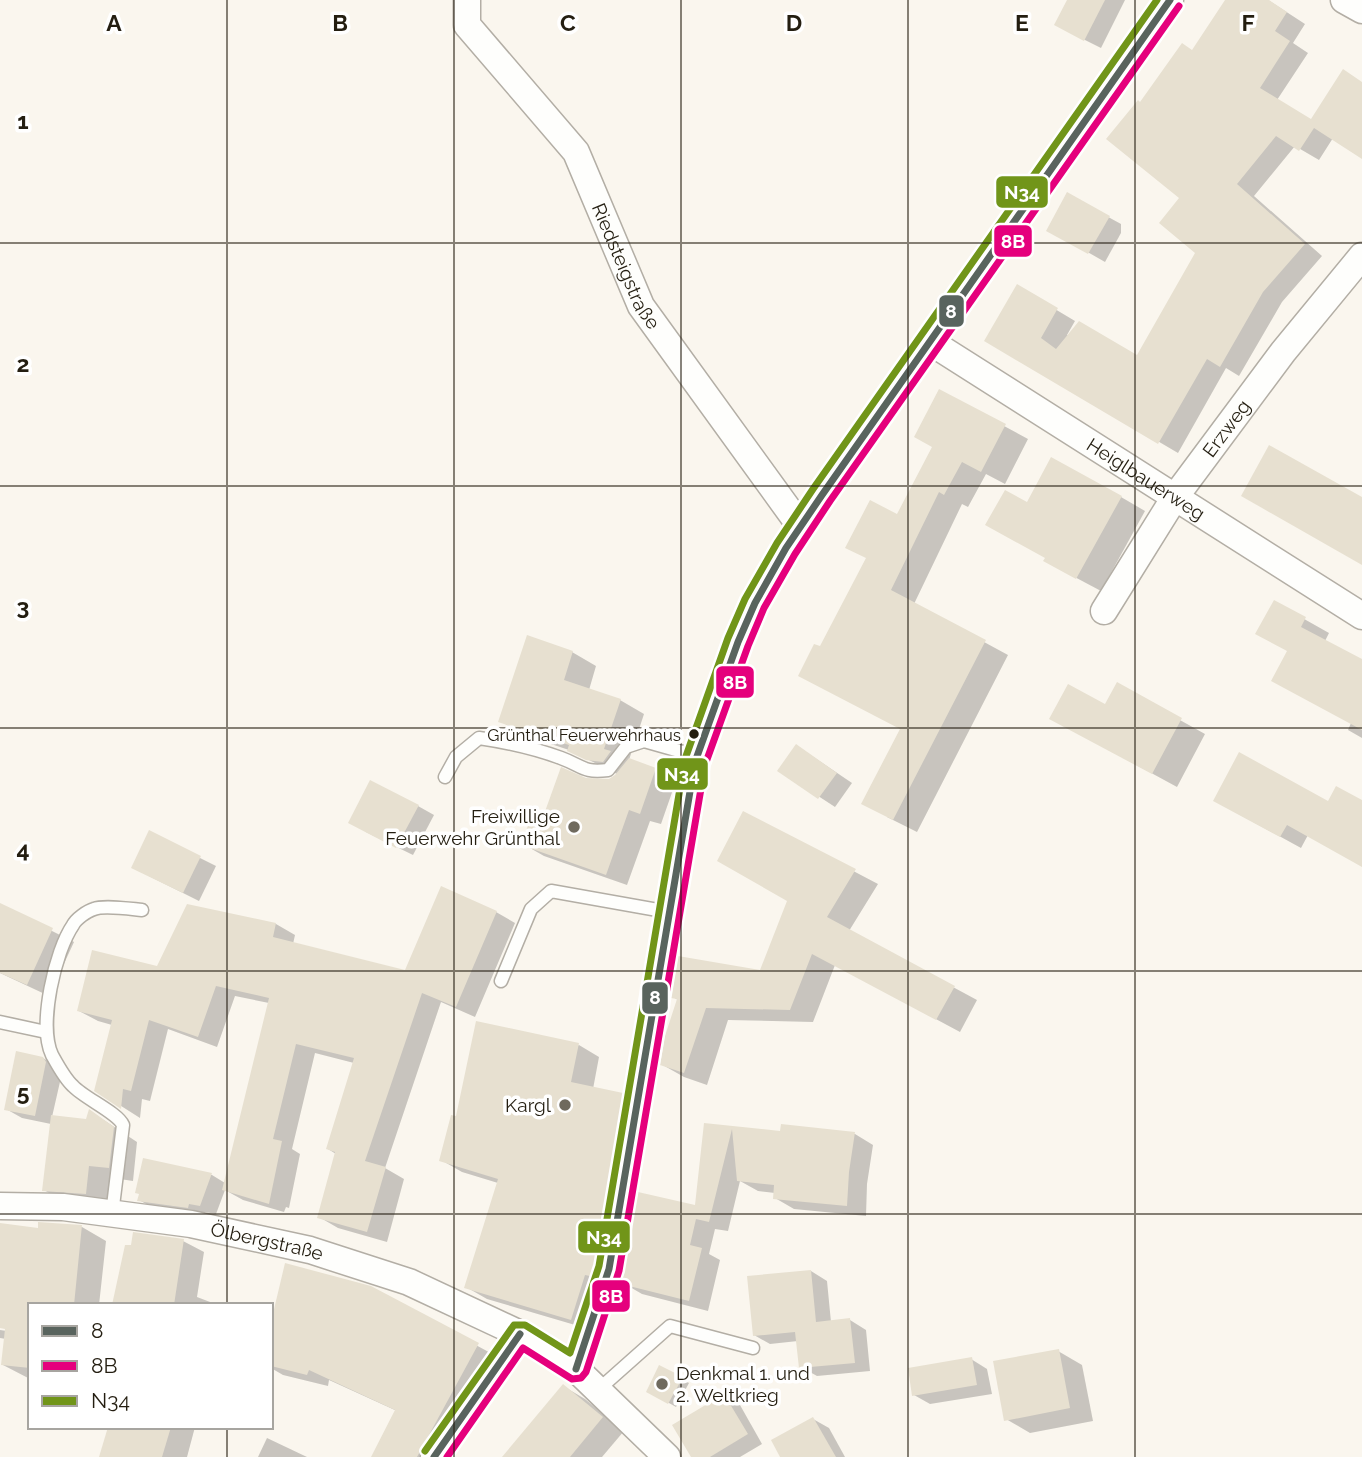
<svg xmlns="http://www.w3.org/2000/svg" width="1362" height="1457" viewBox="0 0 1362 1457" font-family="Raleway,sans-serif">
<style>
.shadow{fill:#0003}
.building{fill:#e7e0d0}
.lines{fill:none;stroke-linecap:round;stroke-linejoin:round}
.lane-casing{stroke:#b3aea5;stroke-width:15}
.street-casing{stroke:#b3aea5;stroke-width:29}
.lane{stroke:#fefefc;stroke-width:12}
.street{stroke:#fefefc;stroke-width:26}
.bus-1-casing{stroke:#fff;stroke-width:12}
.bus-2-casing{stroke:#fff;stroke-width:12}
.bus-3-casing{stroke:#fff;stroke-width:12}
.bus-1{stroke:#59645e;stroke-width:7}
.bus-2{stroke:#e5007d;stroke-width:7}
.bus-3{stroke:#719519;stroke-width:7}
.grid{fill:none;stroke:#241e11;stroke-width:2;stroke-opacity:0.55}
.bus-dot{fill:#241e11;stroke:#fff;stroke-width:2.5}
.poi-dot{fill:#6f6a5e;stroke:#fff;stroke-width:2.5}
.labels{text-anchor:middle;stroke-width:7;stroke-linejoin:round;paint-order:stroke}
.bus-label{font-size:17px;fill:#241e11;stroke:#fff;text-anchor:end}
.street-label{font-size:19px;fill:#241e11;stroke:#fff}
.poi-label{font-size:19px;fill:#241e11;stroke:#fff;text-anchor:end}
.grid-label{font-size:23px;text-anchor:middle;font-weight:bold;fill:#241e11;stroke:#fff;stroke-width:7;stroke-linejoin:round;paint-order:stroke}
.line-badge{stroke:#fff;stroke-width:2.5}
.badge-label{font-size:19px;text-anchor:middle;font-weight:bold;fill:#fff}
</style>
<rect width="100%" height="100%" fill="#faf6ee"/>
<g class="shadow">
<path d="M1069,0H1125L1101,48L1073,34Z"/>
<path d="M1227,0H1268L1305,24L1293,43L1308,53L1277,100L1311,121L1362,82V157L1333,138L1319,160L1295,146L1254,196L1322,256L1282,302L1239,376L1226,368L1178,453L986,340L1018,287L1075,321L1067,335L1069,336L1137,357L1197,253L1182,198L1141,104L1193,51Z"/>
<path d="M1068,195L1121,224V233L1105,262L1049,230Z"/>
<path d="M939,391L1028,439L1005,484L986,474L968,507L962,504L914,604L1008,655L917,832L887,817L902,730L821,648L898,516L934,447Z"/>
<path d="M1121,497L1145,511L1101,591L1069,574L1047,557L1027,504Z"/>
<path d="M1274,602L1329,633L1325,641L1362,661V738L1348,730L1351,723L1289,651Z"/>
<path d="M572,652L596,666L589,690L620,700L644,714L629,760L655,769L676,781L661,824L650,821L627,885L544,856L523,844L544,820L585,780H609L619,775L569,750L524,735L500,721Z"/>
<path d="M1117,685L1205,734L1177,787L1076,732L1106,706Z"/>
<path d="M812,756L852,783L835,807L780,771Z"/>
<path d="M1362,802V865L1308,835L1301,848L1235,812Z"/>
<path d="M418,806L434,815L413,855L366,832Z"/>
<path d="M743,813L878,884L849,931L977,1000L960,1032L835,965L813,1022L728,1020L707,1085L684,1077L661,1064L678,1000L673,997L761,972L789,900Z"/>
<path d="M150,833L216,866L199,901L149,876Z"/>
<path d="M0,905L74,942L49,996L0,973Z"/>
<path d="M188,906L276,924L295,935L293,944L406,972L496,912L515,923L475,1017L441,1002L385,1168L404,1179L387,1242L338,1228L319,1217L336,1154L328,1149L354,1063L315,1053L292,1149L300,1154L289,1208L286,1207L284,1212L243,1200L225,1190L216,1214L205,1212L204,1216L155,1209L139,1200L144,1160L212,1175L225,1183L269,1003L235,996L217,1047L168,1029L150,1101L142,1099L140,1118L96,1090L112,1025L98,1021L79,1011L158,969Z"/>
<path d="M579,1045L599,1057L593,1089L622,1095L643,1107L592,1330L487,1299L466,1287L498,1183L462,1172L441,1160L457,1118Z"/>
<path d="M43,1058L59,1068L62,1073L52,1117L88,1121L90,1111L137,1142L133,1181L113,1178L110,1207L68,1204L44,1190L51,1124L22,1118L6,1109Z"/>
<path d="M705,1125L782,1132L855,1134L873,1145L867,1184L866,1216L794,1209L775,1198V1193L758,1191L740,1181L728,1231L715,1229L709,1254L720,1260L708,1311L642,1294L623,1283L697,1207Z"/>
<path d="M40,1224L82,1227L106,1241L99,1305H30V1379L3,1365L6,1339L0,1338V1330L14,1332L0,1326V1225L39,1230Z"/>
<path d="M183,1241L204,1252L197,1297L218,1305H114Z"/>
<path d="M811,1271L827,1281L831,1322L850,1320L866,1330L870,1371L817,1376L801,1367L798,1341L770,1344L754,1335Z"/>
<path d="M370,1288L498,1357L444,1457H373L397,1411L329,1380L328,1386L283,1375L271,1368V1329Z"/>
<path d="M1058,1351L1082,1365L1093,1421L1030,1433L1006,1419Z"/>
<path d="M971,1359L987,1369L992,1394L930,1404L914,1395Z"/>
<path d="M660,1368L689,1383L676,1407L648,1391Z"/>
<path d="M563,1386L585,1399L624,1431L602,1457H504Z"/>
<path d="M724,1396L740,1405L762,1444L740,1457H693Z"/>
<path d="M813,1419L829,1428L845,1457H782Z"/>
<path d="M110,1427H195L187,1457H101Z"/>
<path d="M267,1438L307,1457H258Z"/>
</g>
<g class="building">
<path d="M1067,0H1105L1084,41L1054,25Z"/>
<path d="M1225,0H1269L1287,12L1275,31L1290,41L1260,88L1311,119L1343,69L1362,82V159L1314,128L1299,151L1276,136L1237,184L1305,244L1263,292L1220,367L1207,359L1158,444L984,341L1017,284L1058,308L1041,338L1056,349L1079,321L1137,355L1195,253L1159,223L1179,198L1106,139L1138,100L1140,102L1182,43L1192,50Z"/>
<path d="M1067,192L1110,216L1088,254L1046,231Z"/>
<path d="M939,389L1006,424L981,472L962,462L944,495L939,492L891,590L986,640L893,820L861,804L900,729L798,676L814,644L820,646L866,558L845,548L870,500L897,514L932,447L914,437Z"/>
<path d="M1269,445L1362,497V565L1241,496Z"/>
<path d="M1051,457L1122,496L1076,579L1043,561L1045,558L985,525L1005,490L1027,502Z"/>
<path d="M1274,600L1306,617L1301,627L1362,659V730L1271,681L1287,651L1255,634Z"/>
<path d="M527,635L573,651L564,680L621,699L604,749L611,751L603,762L586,760L567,751L569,745L498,722Z"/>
<path d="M1117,682L1182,718L1152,774L1049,719L1068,684L1105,704Z"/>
<path d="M796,744L837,773L818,799L777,771Z"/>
<path d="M1239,752L1328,801L1336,786L1362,800V867L1287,825L1280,837L1213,801Z"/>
<path d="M629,758L656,768L640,814L629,810L606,875L521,845L532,814L543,817L561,767L586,778L609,779L615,775Z"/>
<path d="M370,780L419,805L396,848L348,823Z"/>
<path d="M743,811L856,869L827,917L955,986L936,1020L812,954L790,1010L706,1008L684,1073L660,1065L665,1036L677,999L671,998L678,956L760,970L787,901L717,861Z"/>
<path d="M149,830L201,856L183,893L131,868Z"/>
<path d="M441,886L497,911L456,1007L422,993L365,1161L386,1167L367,1232L317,1218L335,1152L326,1149L354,1058L296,1044L273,1139L282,1141L269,1204L222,1190L269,998L216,986L198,1037L149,1020L131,1091L123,1089L121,1109L94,1091L112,1020L77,1011L92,950L157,966L187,904L276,923L273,937L405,970Z"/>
<path d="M0,903L53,928L27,985L0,973Z"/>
<path d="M476,1021L579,1043L571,1082L623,1093L594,1265L590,1276L585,1275L571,1320L464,1288L498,1179L439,1161L451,1115L456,1116Z"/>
<path d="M16,1051L43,1057L46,1062L35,1116L4,1110Z"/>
<path d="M89,1109L114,1127L109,1168L89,1166L86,1194L42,1191L51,1115L86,1119Z"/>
<path d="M704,1123L780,1131L781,1124L855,1132L849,1172L847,1206L773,1199L774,1185L737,1181L732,1129L709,1222L696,1219L690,1245L702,1248L689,1301L621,1284L638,1192L695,1205Z"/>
<path d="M143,1158L212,1173L200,1206L189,1204L188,1208L137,1201L139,1194L135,1193Z"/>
<path d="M38,1222L82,1225L74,1305H30V1368L1,1365L5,1329L0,1328V1223L38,1228Z"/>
<path d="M133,1232L184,1239L174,1305H112L125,1245H131Z"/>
<path d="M285,1263L371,1286L479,1343L417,1457H371L395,1410L309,1370L307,1375L271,1366V1322Z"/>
<path d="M811,1270L816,1322L850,1318L855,1363L799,1368L795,1332L753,1336L747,1276Z"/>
<path d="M1059,1349L1070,1408L1004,1421L993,1361Z"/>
<path d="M972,1357L977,1385L912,1396L908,1368Z"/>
<path d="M659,1365L683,1377L668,1404L646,1392Z"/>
<path d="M563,1384L603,1417L570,1457H502Z"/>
<path d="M724,1394L748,1434L710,1457H691L672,1425Z"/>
<path d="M813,1417L836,1457H780L771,1440Z"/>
<path d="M108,1427H171L162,1457H99Z"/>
</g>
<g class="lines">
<g class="lane-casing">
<g id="lane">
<path d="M445,777L456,757L479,738C506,742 534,748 561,758C583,766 582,773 608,770L626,747L644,741L697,756"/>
<path d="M501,981L531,909L551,891L669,912"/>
<path d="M0,1022L46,1032"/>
<path d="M112,1214L123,1125C118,1113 84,1098 73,1086C65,1079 57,1064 52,1055C38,1025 55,951 73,925C76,919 87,911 94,909C104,905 131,909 142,910"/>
<path d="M598,1390L670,1326L753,1348"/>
</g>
</g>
<g class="street-casing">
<g id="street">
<path id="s1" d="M467,0V25L576,152L641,306L801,527"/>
<path d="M1344,0L1362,10"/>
<path id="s2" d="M929,341L1362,616"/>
<path id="s3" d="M1104,611L1175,497L1283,352L1362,256"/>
<path id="s4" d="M0,1206L63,1207L191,1224L310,1250L409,1282L520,1334L576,1369L667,1457"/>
<path d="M576,1369L609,1269L695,762C718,710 729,654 755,603C793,529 848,459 895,391C985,259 1077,130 1170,0"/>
<path d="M434,1457L520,1334"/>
</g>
</g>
<use href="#lane" class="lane"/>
<use href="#street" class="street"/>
<g class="bus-1-casing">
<g id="bus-1">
<path d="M576,1369L609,1269L695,762L738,642L755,603L786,548L822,495L1170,0"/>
<path d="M434,1457L520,1334"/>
</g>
</g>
<g class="bus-2-casing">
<path id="bus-2" d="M447,1457L523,1348L572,1379L581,1378L586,1372L619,1271L705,765L748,646L764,608L795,554L830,501L1179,6"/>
</g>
<g class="bus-3-casing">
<path id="bus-3" d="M425,1451L514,1325H525L570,1353L599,1266L685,759L728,638L745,599L777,543L813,489L1157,0"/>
</g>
<use href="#bus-1" class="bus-1"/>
<use href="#bus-2" class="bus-2"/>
<use href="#bus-3" class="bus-3"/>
</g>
<path class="grid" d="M227,0V1305M454,0V1457M681,0V1457M908,0V1457M1135,0V1457M0,243H1362M0,486H1362M0,728H1362M0,971H1362M0,1214H1362M227,1427V1457"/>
<circle class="bus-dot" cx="694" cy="734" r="6"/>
<g class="poi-dot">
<circle cx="574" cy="827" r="7"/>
<circle cx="565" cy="1105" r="7"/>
<circle cx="662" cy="1384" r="7"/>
</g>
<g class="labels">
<g class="bus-label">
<text x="681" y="741">Grünthal Feuerwehrhaus</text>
</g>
<g class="street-label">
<text dy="7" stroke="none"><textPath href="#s1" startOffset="317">Riedsteigstraße</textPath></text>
<text dy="7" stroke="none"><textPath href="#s3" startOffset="220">Erzweg</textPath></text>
<text dy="7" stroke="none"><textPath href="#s2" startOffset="257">Heiglbauerweg</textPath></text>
<text dy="7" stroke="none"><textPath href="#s4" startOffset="270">Ölbergstraße</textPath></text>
</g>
<g class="poi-label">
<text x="560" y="823">Freiwillige<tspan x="560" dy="22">Feuerwehr Grünthal</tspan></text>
<text x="551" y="1112">Kargl</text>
<text x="676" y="1380" text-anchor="start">Denkmal 1. und<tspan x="676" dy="22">2. Weltkrieg</tspan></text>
</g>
</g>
<g class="grid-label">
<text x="114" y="31">A</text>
<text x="340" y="31">B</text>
<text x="568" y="31">C</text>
<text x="794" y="31">D</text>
<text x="1022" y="31">E</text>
<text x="1248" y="31">F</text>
<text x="23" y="129">1</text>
<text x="23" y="372">2</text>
<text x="23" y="615">3</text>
<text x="23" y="858">4</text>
<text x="23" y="1101">5</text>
</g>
<g class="line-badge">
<rect x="995" y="175" width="54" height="34" rx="7" fill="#719519"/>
<rect x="993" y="224" width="40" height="34" rx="7" fill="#e5007d"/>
<rect x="938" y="294" width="27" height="34" rx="7" fill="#59645e"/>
<rect x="715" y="665" width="40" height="34" rx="7" fill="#e5007d"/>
<rect x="656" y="757" width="53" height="34" rx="7" fill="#719519"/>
<rect x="641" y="981" width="28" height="34" rx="7" fill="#59645e"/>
<rect x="577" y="1220" width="54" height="34" rx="7" fill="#719519"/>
<rect x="591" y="1279" width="40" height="34" rx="7" fill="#e5007d"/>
</g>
<g class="badge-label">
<text x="1022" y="199">N34</text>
<text x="1013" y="248">8B</text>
<text x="951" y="318">8</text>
<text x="735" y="689">8B</text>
<text x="682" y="781">N34</text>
<text x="655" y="1004">8</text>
<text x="604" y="1244">N34</text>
<text x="611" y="1303">8B</text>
</g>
<rect x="28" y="1303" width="245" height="126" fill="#ffffff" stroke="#a7a5a0" stroke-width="2"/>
<rect x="42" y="1326" width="35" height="10" fill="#59645e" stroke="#a7a5a0" stroke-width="2"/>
<text x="91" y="1338" font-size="21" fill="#241e11">8</text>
<rect x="42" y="1361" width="35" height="10" fill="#e5007d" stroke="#a7a5a0" stroke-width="2"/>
<text x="91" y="1373" font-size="21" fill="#241e11">8B</text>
<rect x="42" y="1396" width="35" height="10" fill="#719519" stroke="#a7a5a0" stroke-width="2"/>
<text x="91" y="1408" font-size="21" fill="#241e11">N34</text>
</svg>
